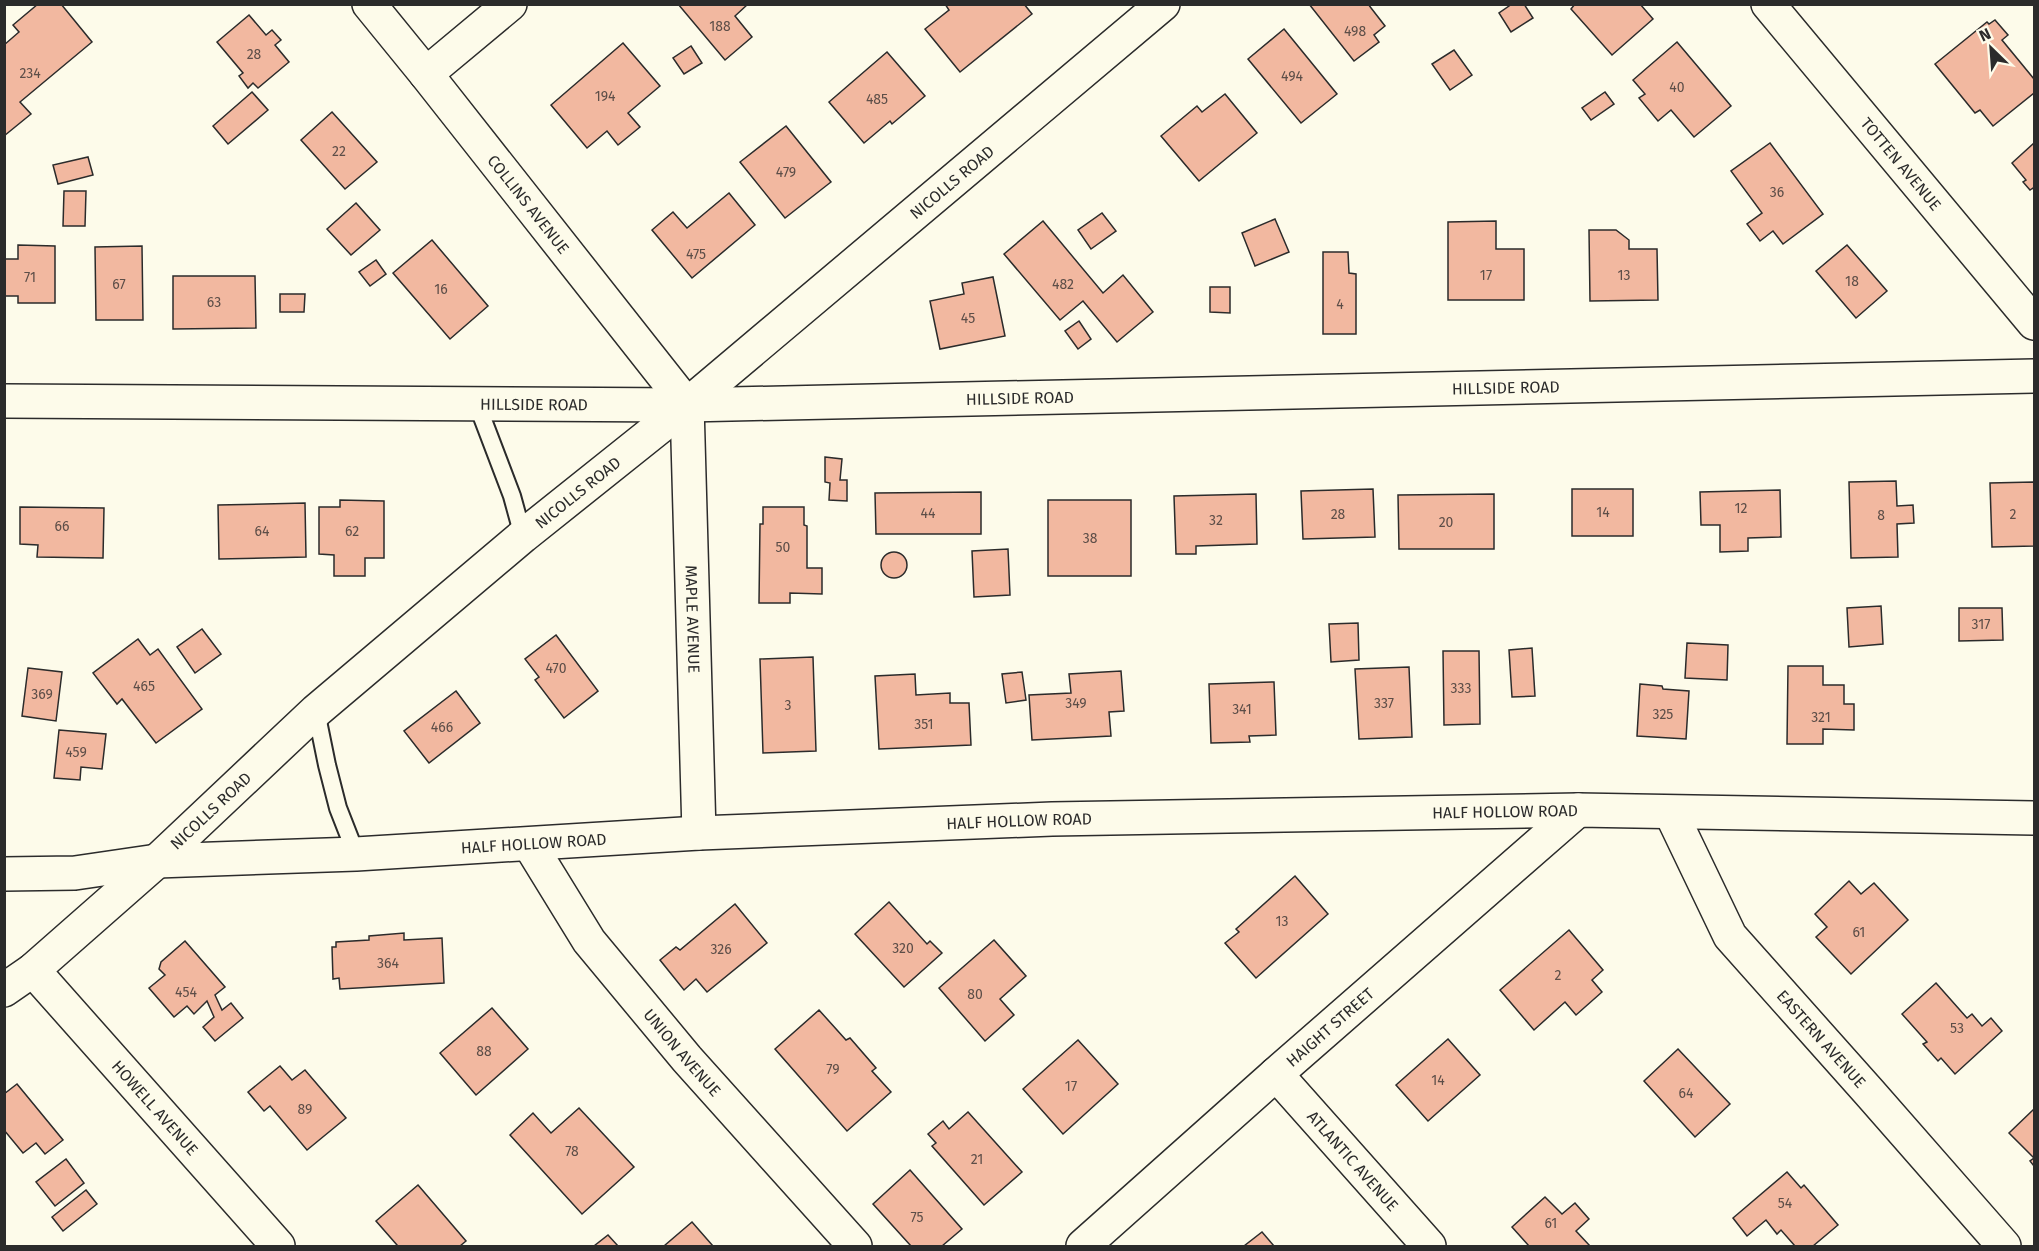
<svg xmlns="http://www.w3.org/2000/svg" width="2039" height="1251" viewBox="0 0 2039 1251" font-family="'Fira Sans',sans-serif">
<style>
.building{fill:#f2b8a0;stroke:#2b2b2b;stroke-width:1.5}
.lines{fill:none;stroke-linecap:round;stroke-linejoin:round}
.lane-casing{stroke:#2b2b2b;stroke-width:20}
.street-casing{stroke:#2b2b2b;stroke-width:36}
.secondary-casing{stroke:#2b2b2b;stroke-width:36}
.lane{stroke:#fdfbea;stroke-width:16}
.street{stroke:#fdfbea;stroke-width:33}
.secondary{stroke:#fdfbea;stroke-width:33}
.labels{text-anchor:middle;stroke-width:4.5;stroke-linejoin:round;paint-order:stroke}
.number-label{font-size:14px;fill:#5d4e48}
.street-label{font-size:16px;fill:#2b2b2b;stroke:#fdfbea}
</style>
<rect width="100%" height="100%" fill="#fdfbea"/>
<g class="building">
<path d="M38,4H61L92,42L20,102L31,114L4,136V45L19,32L13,25Z"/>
<path d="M678,4H748L735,16L752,37L725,60Z"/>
<path d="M945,4H1024L1032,14L960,72L925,29L949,10Z"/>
<path d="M1309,4H1368L1385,26L1374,35L1379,42L1354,61Z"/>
<path d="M1512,4H1524L1533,18L1511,32L1499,13Z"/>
<path d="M1575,4H1640L1653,19L1612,55L1571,9Z"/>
<path d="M249,15L266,35L272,30L281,40L275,45L289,62L258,88L253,83L248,88L239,76L243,73L217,42Z"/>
<path d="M1995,20L2008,35L2002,40L2034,79V93L1993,126L1980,110L1975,113L1935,64L1987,22L1989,24Z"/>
<path d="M1284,29L1337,94L1301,123L1248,59Z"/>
<path d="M1677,42L1731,106L1694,137L1671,110L1658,121L1639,98L1645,94L1633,80Z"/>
<path d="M623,43L660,86L628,113L640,127L618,145L607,131L587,148L551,105Z"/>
<path d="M691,46L702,63L684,74L673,58Z"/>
<path d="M1454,50L1472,75L1450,90L1432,64Z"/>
<path d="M887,52L925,96L892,124L890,121L864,143L829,102Z"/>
<path d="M252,92L268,110L228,144L213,126Z"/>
<path d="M1605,92L1614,104L1591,120L1582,108Z"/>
<path d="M1225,94L1257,133L1199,181L1161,136L1197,106L1202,112Z"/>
<path d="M332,112L377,162L345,189L301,140Z"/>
<path d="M786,126L831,182L785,218L740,162Z"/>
<path d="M1770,143L1823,214L1783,244L1773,231L1760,241L1747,224L1762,213L1731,171Z"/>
<path d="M2034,143V190L2033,188L2030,190L2023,182L2026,180L2012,163Z"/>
<path d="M88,157L93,175L58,184L53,165Z"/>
<path d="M64,191H86L85,226H63Z"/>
<path d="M729,193L755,225L692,278L652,230L673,212L687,228Z"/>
<path d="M356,203L380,230L351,255L327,229Z"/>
<path d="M1102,213L1116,231L1091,249L1078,230Z"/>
<path d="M1275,219L1289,252L1255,266L1242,233Z"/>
<path d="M1043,221L1103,293L1123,275L1153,312L1117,342L1083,301L1060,320L1004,254Z"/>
<path d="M1496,221V249H1524V300H1448V222Z"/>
<path d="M1589,230H1616L1629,240V249H1657L1658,300L1590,301Z"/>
<path d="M432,240L488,306L450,339L393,273Z"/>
<path d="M18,245L55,246V303H18V296H4V259H18Z"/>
<path d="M1847,245L1887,291L1856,318L1816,271Z"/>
<path d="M142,246L143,320H96L95,247Z"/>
<path d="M1323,252H1348L1349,273L1356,274V334H1323Z"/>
<path d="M376,260L386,274L370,286L359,272Z"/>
<path d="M173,276H255L256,328L173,329Z"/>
<path d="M993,277L1005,336L940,349L930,301L964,294L962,283Z"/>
<path d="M1210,287H1230V313L1210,312Z"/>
<path d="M280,294H305L304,312H280Z"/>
<path d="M1079,321L1091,339L1078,349L1065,331Z"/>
<path d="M825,457L842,459L840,480H847V501L829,500L830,483L825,482Z"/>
<path d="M1896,481L1897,506L1913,505L1914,523L1897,524L1898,557L1851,558L1849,482Z"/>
<path d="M2034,482V546L1992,547L1990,483Z"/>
<path d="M1373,489L1375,537L1303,539L1301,491Z"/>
<rect x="1572" y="489" width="61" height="47"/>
<path d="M1780,490L1781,537L1748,538V551L1720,552V525H1701L1700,492Z"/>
<path d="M981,492V534H876L875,493Z"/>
<path d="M1256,494L1257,544L1196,546V554H1176L1174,496Z"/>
<path d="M1494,494V549H1399L1398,495Z"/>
<path d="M340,500L384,501V558H365V576H334V555L319,554V507H340Z"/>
<rect x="1048" y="500" width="83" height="76"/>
<path d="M305,503L306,557L219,559L218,505Z"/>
<path d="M20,507L104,508L103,558L37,557L38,545L20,544Z"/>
<path d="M763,507H804V525L807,526V568H822V594L790,593V603H759L760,524H763Z"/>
<path d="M1008,549L1010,595L974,597L972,551Z"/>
<circle cx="894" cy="565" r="13"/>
<path d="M1881,606L1883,644L1849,647L1847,608Z"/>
<path d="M1959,608H2002L2003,640L1959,641Z"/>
<path d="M1358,623L1359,660L1331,662L1329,624Z"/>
<path d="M202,629L221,654L195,673L177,647Z"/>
<path d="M556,635L598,691L564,718L535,680L539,677L525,659Z"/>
<path d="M138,639L150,655L158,649L202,709L156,743L122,699L117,704L93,673Z"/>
<path d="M1687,643L1728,645L1727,680L1685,678Z"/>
<path d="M1532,648L1535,696L1512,697L1509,650Z"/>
<path d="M1443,651H1479L1480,724L1444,725Z"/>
<path d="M813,657L816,751L763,753L760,659Z"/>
<path d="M1788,666H1823V685H1844V704H1854V730L1823,729V744H1787Z"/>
<path d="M1409,667L1412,737L1359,739L1355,669Z"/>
<path d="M28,668L62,672L56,721L22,716Z"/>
<path d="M1121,671L1124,711L1109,712L1111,736L1032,740L1029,695L1071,693L1069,674Z"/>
<path d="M1022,672L1026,700L1006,703L1002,674Z"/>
<path d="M915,674L916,695L950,693V703H969L971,745L879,749L875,676Z"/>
<path d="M1274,682L1276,735L1249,736L1250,742L1211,743L1209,684Z"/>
<path d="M1640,684L1662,686L1663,689L1689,691L1686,739L1637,736Z"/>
<path d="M456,691L480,723L429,763L404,731Z"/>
<path d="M59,730L106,734L102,769L81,767L80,780L54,778Z"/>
<path d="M1295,876L1328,914L1256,978L1225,943L1239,932L1236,929Z"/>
<path d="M1849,881L1861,894L1874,883L1908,920L1851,974L1816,937L1827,927L1815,914Z"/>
<path d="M889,902L927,944L930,941L942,953L904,987L855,934Z"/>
<path d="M735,904L767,943L707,992L696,979L684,990L660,960L676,947L680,950Z"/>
<path d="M1569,930L1603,970L1592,980L1602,992L1576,1015L1565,1002L1534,1030L1500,990Z"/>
<path d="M404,933V940L442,938L444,983L340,989L339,978L333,979L332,947H336V942L369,940V936Z"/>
<path d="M994,940L1026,976L1000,999L1014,1015L985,1041L939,988Z"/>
<path d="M185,941L225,987L215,995L222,1010L231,1003L243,1018L215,1041L203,1027L214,1017L207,1001L194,1014L187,1006L174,1017L149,988L165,975L159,969L161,962Z"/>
<path d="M1936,983L1967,1018L1972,1014L1982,1026L1991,1018L2002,1031L1955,1074L1941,1058L1938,1061L1923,1044L1927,1042L1902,1014Z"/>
<path d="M492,1008L528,1049L476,1095L440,1053Z"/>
<path d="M819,1010L846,1040L850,1038L876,1068L872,1071L891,1092L847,1131L775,1049Z"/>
<path d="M1448,1039L1480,1075L1428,1121L1396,1085Z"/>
<path d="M1078,1040L1118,1084L1063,1134L1023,1089Z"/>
<path d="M1678,1049L1730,1104L1695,1137L1644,1081Z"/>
<path d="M280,1066L292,1080L305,1070L346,1118L307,1150L270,1106L264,1111L248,1092Z"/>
<path d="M17,1084L63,1140L45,1154L36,1143L23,1153L4,1130V1094Z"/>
<path d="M579,1108L634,1167L582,1214L510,1135L533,1113L551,1133Z"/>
<path d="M2034,1109V1166L2030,1161L2034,1158L2009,1133Z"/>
<path d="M968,1112L1022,1172L984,1205L932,1146L936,1143L928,1134L943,1121L949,1129Z"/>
<path d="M66,1159L84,1183L55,1206L36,1182Z"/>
<path d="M910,1170L962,1229L942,1246H911L873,1204Z"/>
<path d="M1787,1172L1801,1188L1804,1185L1838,1225L1813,1246H1795L1781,1230L1777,1234L1766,1220L1747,1236L1733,1218Z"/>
<path d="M418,1185L466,1241L460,1246H396L397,1245L376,1221Z"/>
<path d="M86,1190L97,1204L63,1231L52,1217Z"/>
<path d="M1545,1197L1562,1214L1575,1203L1589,1219L1576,1231L1590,1246H1529L1512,1227Z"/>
<path d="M692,1222L713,1246H664Z"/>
<path d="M1262,1232L1274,1246H1244Z"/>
<path d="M608,1235L618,1246H594Z"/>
</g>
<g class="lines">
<g class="lane-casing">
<g id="lane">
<path d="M477,404L512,496L523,536"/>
<path d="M316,711L327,765L338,808L356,854"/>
</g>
</g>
<g class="street-casing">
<g id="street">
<path id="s1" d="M369,4L426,74L687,405L699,833"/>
<path id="s2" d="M1768,4L2034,323"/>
<path d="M426,74L510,4"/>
<path id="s3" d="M4,401L687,405L2034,376"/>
<path id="s4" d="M1671,813L1730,936L1869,1092L2004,1246"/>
<path id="s5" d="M530,845L589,941L687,1059L855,1246"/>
<path id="s6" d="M33,970L278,1246"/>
<path id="s7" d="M4,990L33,970L157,861L316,711L523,536L687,405L1163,4"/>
<path id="s8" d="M1276,1074L1429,1246"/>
<path id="s9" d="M1083,1246L1276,1074L1578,810"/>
</g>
</g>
<g class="secondary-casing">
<g id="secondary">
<path id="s10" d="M4,874L75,873L157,861L356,854L699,833L1052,819L1578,810L2034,818"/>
</g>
</g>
<use href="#lane" class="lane"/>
<use href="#street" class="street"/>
<use href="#secondary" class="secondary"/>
</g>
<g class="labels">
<g class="number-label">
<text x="720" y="31">188</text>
<text x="1355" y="36">498</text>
<text x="254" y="59">28</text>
<text x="30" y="78">234</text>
<text x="1292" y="81">494</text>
<text x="1677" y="92">40</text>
<text x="605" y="101">194</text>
<text x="877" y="104">485</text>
<text x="339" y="156">22</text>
<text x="786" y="177">479</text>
<text x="1777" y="197">36</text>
<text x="696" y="259">475</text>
<text x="1486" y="280">17</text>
<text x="1624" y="280">13</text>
<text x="30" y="282">71</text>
<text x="1852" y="286">18</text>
<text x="119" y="289">67</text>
<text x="1063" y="289">482</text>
<text x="441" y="294">16</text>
<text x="214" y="307">63</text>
<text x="1340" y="309">4</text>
<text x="968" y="323">45</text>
<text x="1741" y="513">12</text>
<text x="1603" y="517">14</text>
<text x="928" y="518">44</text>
<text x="1338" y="519">28</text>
<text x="2013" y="519">2</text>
<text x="1881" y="520">8</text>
<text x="1216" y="525">32</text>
<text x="1446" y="527">20</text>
<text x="62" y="531">66</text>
<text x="262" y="536">64</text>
<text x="352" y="536">62</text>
<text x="1090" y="543">38</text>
<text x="783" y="552">50</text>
<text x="1981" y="629">317</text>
<text x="556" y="673">470</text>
<text x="144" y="691">465</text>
<text x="1461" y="693">333</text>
<text x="42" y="699">369</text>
<text x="1076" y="708">349</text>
<text x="1384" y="708">337</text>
<text x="788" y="710">3</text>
<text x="1242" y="714">341</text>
<text x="1663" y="719">325</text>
<text x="1821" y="722">321</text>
<text x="924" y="729">351</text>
<text x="442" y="732">466</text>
<text x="76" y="757">459</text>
<text x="1282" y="926">13</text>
<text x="1859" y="937">61</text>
<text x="903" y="953">320</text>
<text x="721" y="954">326</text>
<text x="388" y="968">364</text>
<text x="1558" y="980">2</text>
<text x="186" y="997">454</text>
<text x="975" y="999">80</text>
<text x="1957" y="1033">53</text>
<text x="484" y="1056">88</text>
<text x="833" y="1074">79</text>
<text x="1438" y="1085">14</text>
<text x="1071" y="1091">17</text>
<text x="1686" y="1098">64</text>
<text x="305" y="1114">89</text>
<text x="572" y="1156">78</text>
<text x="977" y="1164">21</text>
<text x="1785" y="1208">54</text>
<text x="917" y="1222">75</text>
<text x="1551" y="1228">61</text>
</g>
<g class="street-label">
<text dy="6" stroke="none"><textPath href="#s2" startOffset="208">TOTTEN AVENUE</textPath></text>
<text dy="6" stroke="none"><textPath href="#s7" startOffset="1246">NICOLLS ROAD</textPath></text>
<text dy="6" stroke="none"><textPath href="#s1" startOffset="256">COLLINS AVENUE</textPath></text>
<text dy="6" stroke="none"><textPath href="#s3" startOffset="1502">HILLSIDE ROAD</textPath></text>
<text dy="6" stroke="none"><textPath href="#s3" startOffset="1016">HILLSIDE ROAD</textPath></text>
<text dy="6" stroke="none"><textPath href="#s3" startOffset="530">HILLSIDE ROAD</textPath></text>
<text dy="6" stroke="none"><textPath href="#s7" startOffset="760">NICOLLS ROAD</textPath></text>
<text dy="6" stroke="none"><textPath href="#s1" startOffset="726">MAPLE AVENUE</textPath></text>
<text dy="6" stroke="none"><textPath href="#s7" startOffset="274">NICOLLS ROAD</textPath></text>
<text dy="6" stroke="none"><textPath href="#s10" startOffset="1503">HALF HOLLOW ROAD</textPath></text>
<text dy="6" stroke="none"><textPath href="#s10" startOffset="1017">HALF HOLLOW ROAD</textPath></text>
<text dy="6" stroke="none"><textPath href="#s10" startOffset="531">HALF HOLLOW ROAD</textPath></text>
<text dy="6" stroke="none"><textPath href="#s9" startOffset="330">HAIGHT STREET</textPath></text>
<text dy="6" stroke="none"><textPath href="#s4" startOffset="274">EASTERN AVENUE</textPath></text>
<text dy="6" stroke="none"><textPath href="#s5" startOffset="258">UNION AVENUE</textPath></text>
<text dy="6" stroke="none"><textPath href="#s6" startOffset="184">HOWELL AVENUE</textPath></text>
<text dy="6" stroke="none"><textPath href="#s8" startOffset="116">ATLANTIC AVENUE</textPath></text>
</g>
</g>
<rect width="2039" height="1251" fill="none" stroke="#2b2b2b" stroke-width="12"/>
<g transform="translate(1991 48) rotate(335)" stroke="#fdfbea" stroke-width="4.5" paint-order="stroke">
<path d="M0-4.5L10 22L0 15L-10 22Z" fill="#2b2b2b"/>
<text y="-9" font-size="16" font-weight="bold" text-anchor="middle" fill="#2b2b2b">N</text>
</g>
</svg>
